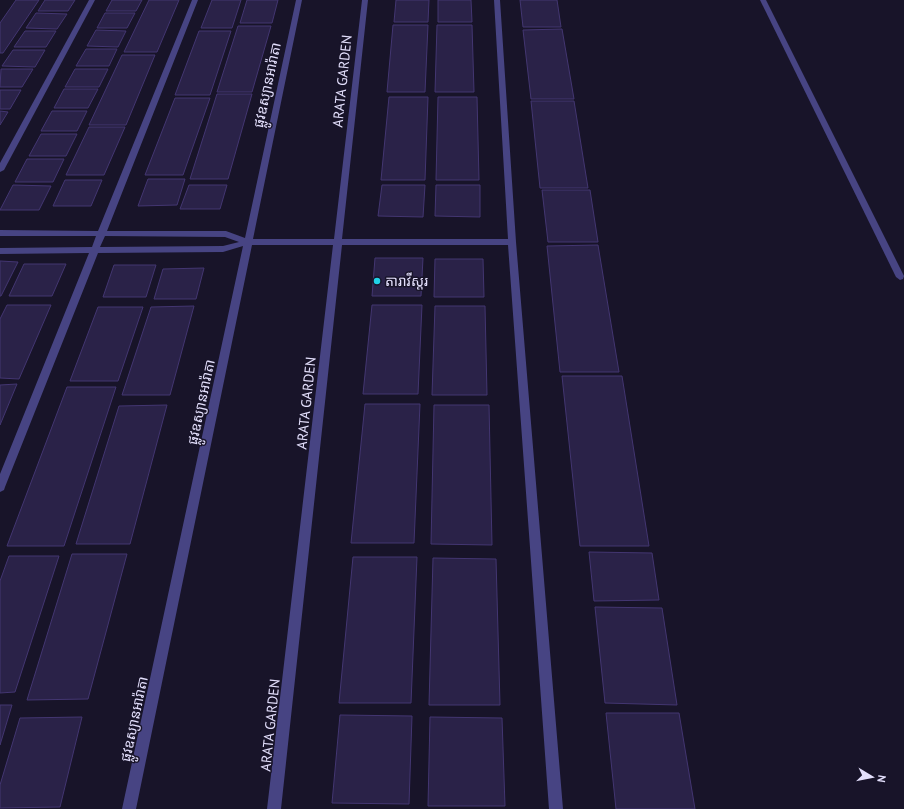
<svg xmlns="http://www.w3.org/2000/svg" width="904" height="809" viewBox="0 0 904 809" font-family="'PT Sans','Noto Sans Khmer',sans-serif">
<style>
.building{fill:#2a2248;stroke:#433671}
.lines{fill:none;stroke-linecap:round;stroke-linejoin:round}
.minor{fill:#474483;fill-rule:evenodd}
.poi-dot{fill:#20d1e7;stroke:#181429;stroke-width:1.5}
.labels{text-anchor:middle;stroke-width:3;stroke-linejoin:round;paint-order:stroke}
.street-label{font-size:14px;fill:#e3dffc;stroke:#181429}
.poi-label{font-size:14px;fill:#e3dffc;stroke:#181429;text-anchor:start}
</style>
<rect width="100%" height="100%" fill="#181429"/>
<g class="building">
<path d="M16,0H39L3,53H0V23Z"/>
<path d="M45,0H75L68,11H38Z"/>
<path d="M112,0H142L136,11H106Z"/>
<path d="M149,0H179L157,52H124Z"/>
<path d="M212,0H241L232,28H201Z"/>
<path d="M247,0H278L272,23H240Z"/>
<path d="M396,0H429L428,22H394Z"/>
<path d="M438,0H471L472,22H438Z"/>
<path d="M520,0H557L561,27H523Z"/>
<path d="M36,13L67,14L57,29L26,28Z"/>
<path d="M105,13H135L127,28H97Z"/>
<path d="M393,25H428L425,92H387Z"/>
<path d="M437,25H472L474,92H435Z"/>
<path d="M238,26H271L252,92H217Z"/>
<path d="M562,29L574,99H531L523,30Z"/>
<path d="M96,30L126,31L118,47L87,46Z"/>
<path d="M25,31H56L46,47H14Z"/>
<path d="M199,31H231L210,95H175Z"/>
<path d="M86,49H117L109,66H76Z"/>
<path d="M13,50H45L35,67L2,66Z"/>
<path d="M122,55H155L126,125H89Z"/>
<path d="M1,69H33L22,87H0Z"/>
<path d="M75,69H108L99,87H65Z"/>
<path d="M64,89H98L88,108H54Z"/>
<path d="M0,90H21L10,109H0Z"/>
<path d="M217,94H252L228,179H190Z"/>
<path d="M389,97H428L425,180H381Z"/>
<path d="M438,97H477L479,180H436Z"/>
<path d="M175,98H210L183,175H145Z"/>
<path d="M531,101H574L588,188H540Z"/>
<path d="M0,111L8,112L0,125Z"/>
<path d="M52,111H87L77,131H41Z"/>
<path d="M89,127H125L104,175H66Z"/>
<path d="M41,134H77L66,156H29Z"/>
<path d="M27,159H64L53,182H15Z"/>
<path d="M148,179H185L177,205L138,206Z"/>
<path d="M65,180H102L91,206H53Z"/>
<path d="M13,185L51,186L39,210H0Z"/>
<path d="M189,185H227L220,209H180Z"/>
<path d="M382,185H425L423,217L378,216Z"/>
<path d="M436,185H480V217L435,216Z"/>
<path d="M542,190H590L598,242H548Z"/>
<path d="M598,245L619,372H560L547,246Z"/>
<path d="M375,258H423L421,296H372Z"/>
<path d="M435,259H483L484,297H434Z"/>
<path d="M0,261L18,262L1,296H0Z"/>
<path d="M24,264H66L52,296H9Z"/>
<path d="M114,265H156L146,297H103Z"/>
<path d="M204,268L196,299H154L163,269Z"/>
<path d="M7,305H51L19,379L0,378V319Z"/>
<path d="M372,305H422L418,394H363Z"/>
<path d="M194,306L170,395H122L151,307Z"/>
<path d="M435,306H485L487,395H432Z"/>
<path d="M98,307H143L118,381H70Z"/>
<path d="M562,376H622L649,546H580Z"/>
<path d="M17,384L0,425V385Z"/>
<path d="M67,387H116L64,546H7Z"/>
<path d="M365,404H420L414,543H351Z"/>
<path d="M167,405L130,544H76L119,406Z"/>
<path d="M434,405H489L492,545L431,544Z"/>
<path d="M589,552L652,553L659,600L594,601Z"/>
<path d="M72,554H127L88,699L27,700Z"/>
<path d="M9,556H59L15,692L0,693V581Z"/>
<path d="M353,557H417L411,703H339Z"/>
<path d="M433,558L496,559L500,705H429Z"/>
<path d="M595,607L662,608L677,705L605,703Z"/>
<path d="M0,705H12L0,745Z"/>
<path d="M606,713H679L695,809H616Z"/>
<path d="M340,715L412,716L409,804L332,803Z"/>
<path d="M82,717L60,807L0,808V785L20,718Z"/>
<path d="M430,717L502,718L505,806H428Z"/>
</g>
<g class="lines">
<g class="minor">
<path d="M89,0H95L4,170L0,172V163Z"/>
<path d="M192,0H198L107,231H226L245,238L296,0H302L253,239H334L362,0H368L342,239H508L494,0H500L516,242L563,809H549L508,245H342L281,809H267L333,245H252L136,809H122L243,246L223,252L98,253L5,487L4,490L0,492V474L89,253L0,254V248L92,247L96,236H0V230L98,231ZM105,236L225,237L239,242L223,246L100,247Z"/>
<path d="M760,0H766L904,276L903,279L900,280L896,277Z"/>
</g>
</g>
<circle class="poi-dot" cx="377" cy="281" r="4"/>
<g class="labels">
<g class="street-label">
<text transform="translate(342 81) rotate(-84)" y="5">ARATA GARDEN</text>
<text transform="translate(267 85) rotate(-78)" y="5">ផ្លូវឧស្យានអារ៉ាតា</text>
<text transform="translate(201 402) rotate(-78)" y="5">ផ្លូវឧស្យានអារ៉ាតា</text>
<text transform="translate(306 403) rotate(-84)" y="5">ARATA GARDEN</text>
<text transform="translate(134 719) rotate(-78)" y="5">ផ្លូវឧស្យានអារ៉ាតា</text>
<text transform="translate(270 725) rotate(-84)" y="5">ARATA GARDEN</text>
</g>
<g class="poi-label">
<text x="385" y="286">តារាវីស្តរ</text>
</g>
</g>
<g transform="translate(872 777) rotate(100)" stroke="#181429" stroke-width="3" paint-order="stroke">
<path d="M0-3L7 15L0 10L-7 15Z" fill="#e3dffc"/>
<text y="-6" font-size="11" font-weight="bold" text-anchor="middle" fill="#e3dffc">N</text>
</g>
</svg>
